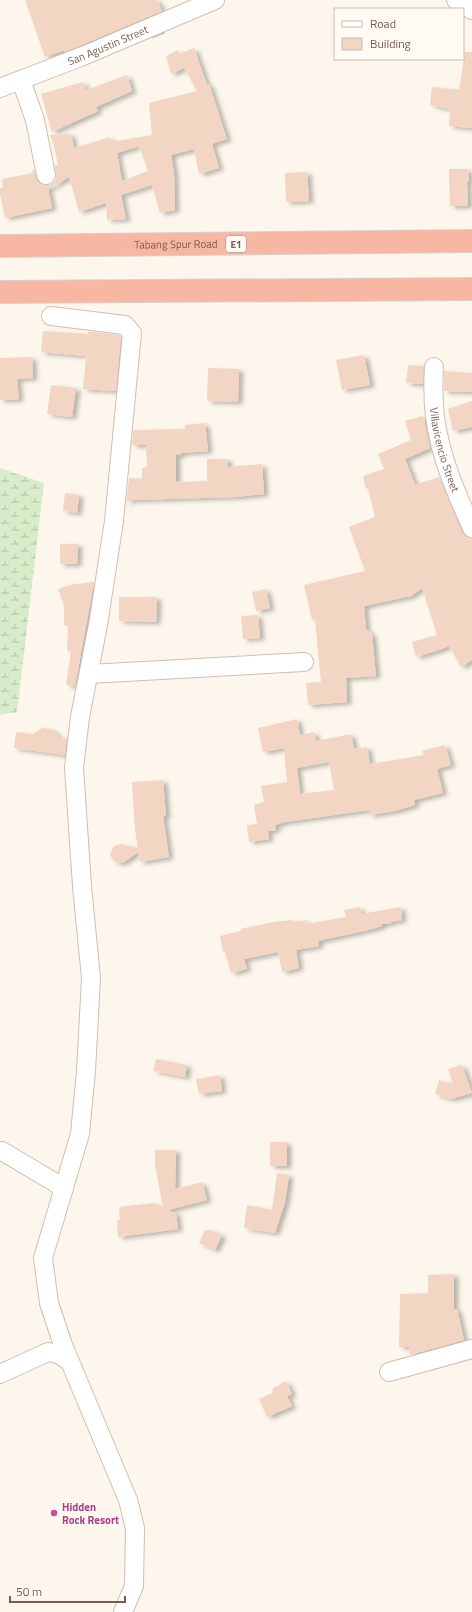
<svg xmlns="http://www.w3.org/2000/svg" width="472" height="1612" viewBox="0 0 472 1612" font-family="'Titillium Web',sans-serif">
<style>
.wetland{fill:url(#wetland-marsh)}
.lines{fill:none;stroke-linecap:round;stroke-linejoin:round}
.stream{stroke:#a5d3da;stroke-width:4.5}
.building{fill:#f3d5c3;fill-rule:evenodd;filter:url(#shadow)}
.minor-casing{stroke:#d1beb0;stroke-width:20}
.highway-casing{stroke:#dad1cd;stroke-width:24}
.minor{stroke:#fff;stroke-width:18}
.highway{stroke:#f7b7a3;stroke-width:22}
.hotel-dot{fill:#d1479c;stroke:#fffaf3;stroke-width:1.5}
.labels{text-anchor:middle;stroke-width:3;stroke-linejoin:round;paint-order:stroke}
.shield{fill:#fffaf3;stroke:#a28b7f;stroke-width:1}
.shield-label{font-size:10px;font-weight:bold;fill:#7a5c4d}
.street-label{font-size:11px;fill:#7a5c4d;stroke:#fffaf3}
.hotel-label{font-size:11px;font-weight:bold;fill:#b23c85;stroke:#fffaf3;text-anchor:start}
</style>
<defs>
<pattern id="wetland-marsh" width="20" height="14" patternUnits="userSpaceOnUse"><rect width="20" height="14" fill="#d8ecc9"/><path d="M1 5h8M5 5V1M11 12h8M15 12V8" fill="none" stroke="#b4c2a5"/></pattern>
<filter id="shadow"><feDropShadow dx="4.5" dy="2.5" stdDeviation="2" flood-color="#0004"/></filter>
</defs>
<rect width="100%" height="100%" fill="#fdf6ec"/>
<path class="wetland" d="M0,468L44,483L17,712L0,715Z"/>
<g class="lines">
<path class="stream" d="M153,36L163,32"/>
</g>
<g class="building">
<path d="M25,0H157L162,11L79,46L64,52V50L45,57Z"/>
<path d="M194,48L207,85L209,84L227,139L212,144L219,168L199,174L194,149L171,155L174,174L175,210L160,213L152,185L121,195L126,219L107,220L106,203L79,212L69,177L48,189L52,208L5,218L0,194V188L3,187L2,179L33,173L32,170H34L38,182L42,185H48L53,183L56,179L55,165H58L54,146L50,135L71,134L74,148L110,137L111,142L152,135L149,103L197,91L184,68L171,74L166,56L178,50L179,54ZM139,146L148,171L122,181L117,153Z"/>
<path d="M465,52H472V128L449,126L450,109L430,105L432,87L459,90Z"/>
<path d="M127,75L132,91L96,107L98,111L52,132L41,94L83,82L86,90Z"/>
<path d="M449,169H468L469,182H467L468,206H450Z"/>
<path d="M307,172L309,201L286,202L285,173Z"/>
<path d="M43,331L88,334V332H93L120,335L121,337L116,391L83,389L86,356L41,352Z"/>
<path d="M364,355L370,385L342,390L336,360Z"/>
<path d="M32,357L33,378L17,379L19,399L0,400V358Z"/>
<path d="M408,365L424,366L423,384L406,383Z"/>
<path d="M208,368L239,369L238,402L207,401Z"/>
<path d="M444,371L472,373V392L444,391Z"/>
<path d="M51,385L76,388L72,417L47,414Z"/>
<path d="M472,401V427L453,431L448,409Z"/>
<path d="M423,416L430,448L405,459L415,485L439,477L462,532L466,537L472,538V660L461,667L449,646L442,649L416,657L412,642L437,635L422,588L411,596L364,606L366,629L372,634L376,676L346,678L347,702L308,705L306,683L321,682L315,619L312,620L304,585L365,571L349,527L375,517L368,488L366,489L363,476L384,469L378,454L411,440L405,421Z"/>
<path d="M205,423L208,451L181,453V455H176V482L207,481V459H228V467L262,464L264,494L235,497L131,500V501H127L125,515L129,478L142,479V468L147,467L146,445H132L133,430L185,429V425Z"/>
<path d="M65,493L79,495L77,513L63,511Z"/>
<path d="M60,544H78L77,564H60Z"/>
<path d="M94,582L75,686L66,685L71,651H67L68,626L64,625V605L58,589L69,585Z"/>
<path d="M266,589L270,608L256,611L252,592Z"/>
<path d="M119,597H157L156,622L119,621Z"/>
<path d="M258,615L260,638L243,639L241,616Z"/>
<path d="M297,719L300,735L314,732L316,741L351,734L354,749L367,747L370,764L424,755L422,751L445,745L451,765L437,769L443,793L414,800L415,805L395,811L370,815L369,810L285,822L275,825L276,830L268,831L269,839L249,842L247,825L257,824L254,805L264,802L261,786L287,782L284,748L263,752L258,728ZM329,762L334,790L300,794L297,768Z"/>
<path d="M42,728L51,729L59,737L67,738L65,755L14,748L16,732L33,734Z"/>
<path d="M163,780L166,816H163L169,857L140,862L138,852L124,862L121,863L115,862L111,857L110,854L114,846L120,844L138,848L135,830L132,782Z"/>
<path d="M360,907L361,914L401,907L402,920L391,922V923L382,924V926L368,930L318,941L319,946L296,950L299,968L282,972L278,952L244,959L247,969L231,973L225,952H223L220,936L241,931L240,929L274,922L292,920L293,922L306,920V924L346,917L344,910Z"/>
<path d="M156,1059L187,1065L185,1077L153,1071Z"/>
<path d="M462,1065L472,1093L451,1099L435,1094L439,1080L453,1084L448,1069Z"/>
<path d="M220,1075L222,1091L199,1094L196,1079Z"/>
<rect x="270" y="1142" width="17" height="24"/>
<path d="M155,1150H176L175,1189L202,1182L207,1200L168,1210L176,1213L178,1229L118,1237L117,1220H120L119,1207L154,1203L163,1207L155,1165Z"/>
<path d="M277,1173L289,1175L285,1202L275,1233L244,1228L247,1205L272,1210Z"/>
<path d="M205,1230H210L222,1235L215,1250L199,1243Z"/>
<path d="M454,1274V1309H457L464,1340L409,1355L410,1347H399L400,1294L428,1293V1275Z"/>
<path d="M286,1381L292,1394L287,1396L292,1406L267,1417L259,1399L272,1393L273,1388Z"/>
</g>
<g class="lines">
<g class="minor-casing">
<g id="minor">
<path d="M456,0L472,10"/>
<path d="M21,80L35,120L46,175"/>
<path id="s1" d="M0,88L83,56L215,0"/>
<path d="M51,316L125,325L132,333L114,521L98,625L80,717L74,768L82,886L91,978L86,1071L80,1134L43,1258L49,1303L63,1345L128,1500L135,1528L134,1586L123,1612"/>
<path id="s2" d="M434,367C433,383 433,400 435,417C440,456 456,493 472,528"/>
<path d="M89,674L304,662"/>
<path d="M2,1151L64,1188"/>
<path d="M389,1372L472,1349"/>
<path d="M0,1374L48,1352L58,1354L69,1361"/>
</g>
</g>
<g class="highway-casing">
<g id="highway">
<path id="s3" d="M0,246L472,241"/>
<path d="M0,292L472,289"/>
</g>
</g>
<use href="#minor" class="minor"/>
<use href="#highway" class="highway"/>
</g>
<circle class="hotel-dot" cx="54" cy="1513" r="4"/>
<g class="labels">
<rect class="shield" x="226" y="236" width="20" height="16" rx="3"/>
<g class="shield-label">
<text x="236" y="248">E1</text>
</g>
<g class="street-label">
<text dy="4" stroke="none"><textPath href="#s1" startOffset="116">San Agustin Street</textPath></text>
<text dy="4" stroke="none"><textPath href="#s3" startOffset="176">Tabang Spur Road</textPath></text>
<text dy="4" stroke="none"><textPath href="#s2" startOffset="84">Villavicencio Street</textPath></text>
</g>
<g class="hotel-label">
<text x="62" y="1511">Hidden<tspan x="62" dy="13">Rock Resort</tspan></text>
</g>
</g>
<rect x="334" y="8" width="130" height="52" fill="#fffaf3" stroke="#cabbb1"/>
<rect x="342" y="21" width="20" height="6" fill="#ffffff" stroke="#cabbb1"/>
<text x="370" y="28" font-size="12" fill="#7a5c4d">Road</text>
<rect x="342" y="38" width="20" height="12" fill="#f3d5c3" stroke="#cabbb1"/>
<text x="370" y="48" font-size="12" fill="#7a5c4d">Building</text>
<path d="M10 1596v6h115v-6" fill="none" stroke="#7a5c4d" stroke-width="2"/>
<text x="16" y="1596" font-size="12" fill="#7a5c4d" stroke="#fffaf3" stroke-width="3" paint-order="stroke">50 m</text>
</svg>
